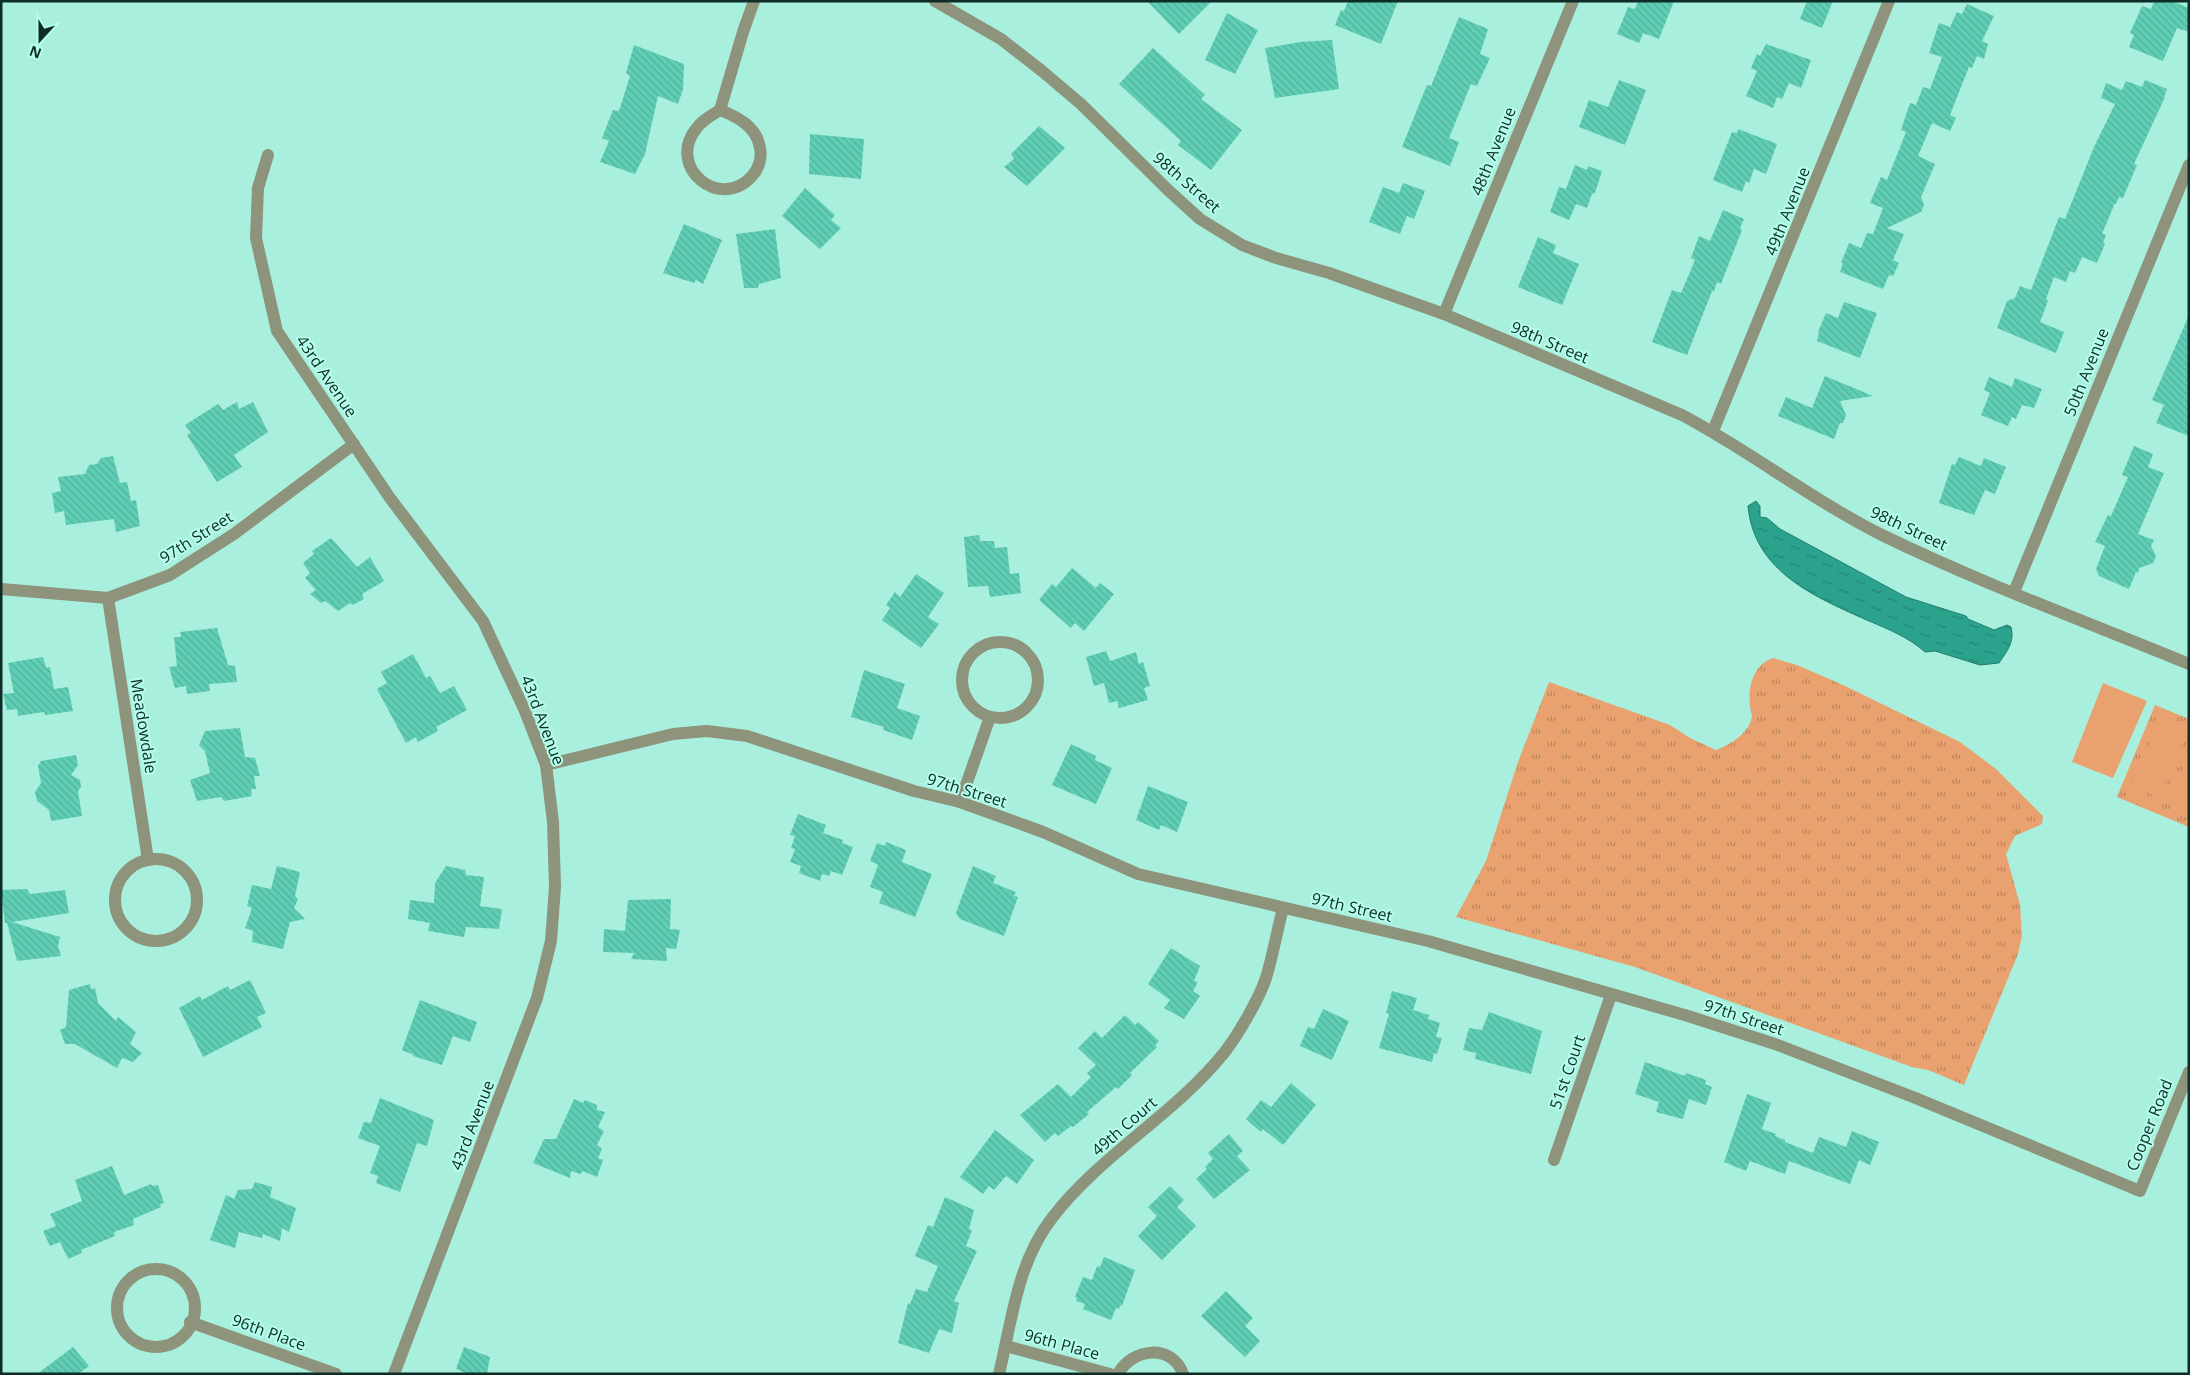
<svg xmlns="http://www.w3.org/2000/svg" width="2190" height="1375" viewBox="0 0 2190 1375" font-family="'Open Sans',sans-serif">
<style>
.grass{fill:url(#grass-tufts)}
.garden{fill:#e9a26f}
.water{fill:url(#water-ripples);stroke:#237f6d}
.building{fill:url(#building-back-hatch)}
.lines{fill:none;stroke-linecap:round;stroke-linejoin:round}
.minor{stroke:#8e937b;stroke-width:12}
.labels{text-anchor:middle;stroke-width:4;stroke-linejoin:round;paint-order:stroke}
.street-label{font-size:16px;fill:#0f2d27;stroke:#b5feeb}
</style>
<defs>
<pattern id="grass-tufts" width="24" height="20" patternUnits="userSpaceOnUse" patternTransform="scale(1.25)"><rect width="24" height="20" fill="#e9a26f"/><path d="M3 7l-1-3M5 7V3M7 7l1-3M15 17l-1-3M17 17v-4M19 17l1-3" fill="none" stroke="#bb845b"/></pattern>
<pattern id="water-ripples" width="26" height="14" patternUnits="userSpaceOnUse" patternTransform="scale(1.25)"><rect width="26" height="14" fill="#2ba28b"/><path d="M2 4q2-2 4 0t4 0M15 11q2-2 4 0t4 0" fill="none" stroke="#238472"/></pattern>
<pattern id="building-back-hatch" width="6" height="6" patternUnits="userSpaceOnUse" patternTransform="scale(1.25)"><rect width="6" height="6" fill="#60ceb5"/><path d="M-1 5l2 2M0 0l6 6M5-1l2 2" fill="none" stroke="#52b19c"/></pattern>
</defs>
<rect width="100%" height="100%" fill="#a8f0dd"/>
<g class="grass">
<path d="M1773,658L1797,665L1843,685L1960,742L1996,769L2043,816L2042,824L2015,836L2006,854L2020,905L2022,936L2018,954L1964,1085L1928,1070L1912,1067L1635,967L1456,917L1486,861L1518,762L1549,682L1670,725L1690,738L1716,750C1730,745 1749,733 1752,717C1752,714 1750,709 1750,706C1748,686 1753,665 1773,658Z"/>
<path d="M2155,705L2189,719V827L2117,797Z"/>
</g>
<g class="garden">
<path d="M2103,683L2147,701L2113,778L2072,762Z"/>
<path d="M2157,725L2185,736L2160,798L2131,786Z"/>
<path d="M2189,754V810L2170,802Z"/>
</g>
<path class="water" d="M1756,501L1760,506V517L1767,518L1780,529L1906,597L1966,616L1968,619L1994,630L2007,625L2011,627C2015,642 2007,651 1999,663L1980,665L1935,651L1925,652C1910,638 1888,629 1869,621C1815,597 1754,572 1748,506Z"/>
<g class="building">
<path d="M1147,1H1212L1179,34Z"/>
<path d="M1348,1H1398L1381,44L1335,25L1341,10L1344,11Z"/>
<path d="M1638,1H1674L1659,39L1643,33L1639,43L1617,34L1628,7L1635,9Z"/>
<path d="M1807,1H1833L1822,28L1800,19Z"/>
<path d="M2154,1H2172L2189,8V32L2177,28L2163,61L2129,47L2134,35L2130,33L2142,6L2151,9Z"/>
<path d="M1967,4L1994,16L1982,41L1988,44L1984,59L1977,56L1972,68L1969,67L1950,115L1956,118L1950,131L1932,123L1918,156L1935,164L1921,197L1924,205L1921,212L1887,228L1904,234L1893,260L1899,263L1893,276L1889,275L1883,289L1840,272L1843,263H1841L1849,243L1861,248L1867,233L1873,234L1883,208L1870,203L1881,177L1887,180L1906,132L1901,130L1910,103L1916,105L1923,87L1930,89L1942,57L1929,53L1939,23L1950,27L1957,12L1962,14Z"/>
<path d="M1227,13L1258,30L1235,74L1205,60Z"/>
<path d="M1459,17L1488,29L1480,54L1490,58L1477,86L1471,84L1449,138L1459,142L1450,166L1402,147L1427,85L1431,86Z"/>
<path d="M1332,40L1339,89L1275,98L1265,48L1300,42Z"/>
<path d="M1766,44L1811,60L1801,88L1789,83L1782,99L1777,97L1773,108L1746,96L1757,71L1751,68L1757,54L1760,56Z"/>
<path d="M634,45L684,64L683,89L678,104L658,96L645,154L635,174L600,162L609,141L602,138L613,110L619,111L630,76L626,73Z"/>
<path d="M1153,48L1205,95L1201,99L1242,130L1211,170L1178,145L1181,141L1119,84Z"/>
<path d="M1619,80L1646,90L1625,145L1579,127L1589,100L1608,107Z"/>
<path d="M2145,80L2167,89L2164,97H2165L2134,164L2137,165L2123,198L2119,197L2116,204L2115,203L2102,234L2106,235L2103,243L2105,244L2097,263L2082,257L2075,273L2070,271L2066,282L2054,277L2046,299L2048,301L2040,322L2064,332L2056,353L1997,328L2007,301L2015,298L2020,286L2031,290L2059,217L2065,219L2094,147L2115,104L2101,98L2106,83L2122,90L2126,81L2142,87Z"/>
<path d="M1039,126L1065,148L1027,186L1004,167L1014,159L1011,154Z"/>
<path d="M1738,129L1777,144L1766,174L1754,169L1749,183L1746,181L1742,192L1713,180L1732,132L1737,133Z"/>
<path d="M810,134L864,139L861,179L809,174Z"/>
<path d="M1575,165L1587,170L1588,166L1602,171L1595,193L1592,194L1587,208L1576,204L1569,220L1550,212L1559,187L1566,189Z"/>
<path d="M1403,183L1425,191L1414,219L1407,216L1400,234L1369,222L1383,187L1399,193Z"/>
<path d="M805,188L835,215L831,220L841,228L820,249L782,216Z"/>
<path d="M1723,210L1744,219L1740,228L1742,230L1721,284L1717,282L1714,291H1712L1687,355L1652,342L1672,290L1681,293L1695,260L1691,258L1699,236L1710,241Z"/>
<path d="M684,224L722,240L703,284L696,280L694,283L663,273Z"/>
<path d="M775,229L781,278L759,284L758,288H744L736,234Z"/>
<path d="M1538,237L1556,245L1553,253L1579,264L1562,305L1518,287Z"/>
<path d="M1844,302L1877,313L1860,358L1817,341L1819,333L1818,332L1826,313L1838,318Z"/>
<path d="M2189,315V436L2156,423L2164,405L2152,400Z"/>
<path d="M1825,376L1873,396L1840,401L1846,415L1843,423H1840L1834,439L1778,416L1786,397L1812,408Z"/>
<path d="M1989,377L2012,387L2015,378L2042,389L2034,408L2022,405L2016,419L2012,417L2008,426L1981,415L1990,393L1984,390Z"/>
<path d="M237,402L239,409L253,402L268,432L234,455L242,467L217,482L187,435L191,433L185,425L218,404L223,410Z"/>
<path d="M2134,446L2153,454L2148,467L2164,473L2138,534L2154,540L2151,546L2156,556L2153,563L2139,568L2138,573L2136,572L2129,589L2099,576L2096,569L2105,546L2095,542L2108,515L2111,516L2128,477L2122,475Z"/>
<path d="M113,456L120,483L127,482L131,501L136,500L140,526L116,532L114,519L66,525L64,511L55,513L52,493L61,491L58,477L85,474L89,465L97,464L101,458Z"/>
<path d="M1959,457L1981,466L1984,458L2006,467L1995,494L1985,490L1974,515L1939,503L1952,464L1955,465Z"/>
<path d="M979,535L980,541H994L995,548L1007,547L1010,574L1019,573L1021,593L990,597L988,586L968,587L964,537Z"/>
<path d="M331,538L357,567L370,557L384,581L362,594L364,599L353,605L350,603L338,611L325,601L321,603L310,594L316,590L305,578L310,573L303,563L314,554L312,551Z"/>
<path d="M1072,568L1096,588L1100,583L1114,594L1084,631L1075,623L1071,628L1039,600L1052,584L1056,587Z"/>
<path d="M916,574L944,593L928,617L939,624L921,648L882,620L890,608L886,605L895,592L900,597Z"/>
<path d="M217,628L228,665L235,666L237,682L209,684L210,691L187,694L186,686L175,688L169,667L177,666L174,637H181L180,632Z"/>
<path d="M1106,651L1110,661L1136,652L1139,664L1143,662L1150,686L1144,688L1148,700L1119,708L1117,701L1109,703L1104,683L1094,686L1086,657Z"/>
<path d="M413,654L426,678L430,676L440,693L454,686L467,710L436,727L438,731L418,742L416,737L406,743L377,689L387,683L381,672Z"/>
<path d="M43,657L46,668L50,667L54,689L68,687L73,711L45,715L44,712L18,716L17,709L7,710L3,694L14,693L8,663Z"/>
<path d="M864,670L905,684L897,708L920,716L912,740L883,730L884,727L851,717Z"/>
<path d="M240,728L245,757L255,758L260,776H254L256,789H251L252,796L224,801L221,797L197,801L190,780L210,773L205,751L199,745L205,731Z"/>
<path d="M1071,744L1096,756L1095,760L1112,768L1096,804L1052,785Z"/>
<path d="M76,755L78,765L71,775L80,780L81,787L78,791L82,816L51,821L49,810L37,801L35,792L41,783L38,766L41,761Z"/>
<path d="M1148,786L1188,802L1177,832L1161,825L1159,830L1136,820Z"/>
<path d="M798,814L826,825L823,833L843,840L842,843L853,847L842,875L831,871L829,876L822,874L820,881L799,873L801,866L790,862L795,849L791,848L795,836L790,835Z"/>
<path d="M886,842L906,850L902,862L932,874L915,917L879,903L883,892L870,887L878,865L870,861L877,843L885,846Z"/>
<path d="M277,866L300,872L295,896L298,899L294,908L305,919L290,922L283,949L252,942L253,931L245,928L252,908L247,906L252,885L271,889Z"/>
<path d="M446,866L465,870L466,875L484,877L480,906L502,909L499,929L466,927L464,937L428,931L430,923L408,919L410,900L434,903L435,883Z"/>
<path d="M973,866L996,876L993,883L1016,892L1014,896L1018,897L1004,936L960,919L956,913Z"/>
<path d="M27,889L30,894L65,890L69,913L12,922L60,937L58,946L61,956L17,961L7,923H5L1,890Z"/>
<path d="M671,899L670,929L680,930L676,949L666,948L667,961L631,959L634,953L603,952L604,929L625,931L628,900Z"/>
<path d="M1171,948L1200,966L1194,981L1198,982L1193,991L1200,996L1184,1019L1164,1008L1170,1000L1148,984Z"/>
<path d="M250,980L266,1013L257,1017L262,1027L203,1057L179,1008L200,996L202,1000L228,986L230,990Z"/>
<path d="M90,984L91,989L95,988L98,1003L116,1021L118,1017L136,1032L130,1044L142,1053L133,1062L122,1058L117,1068L75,1044H65L60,1030L66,1027L69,990Z"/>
<path d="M1392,991L1417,998L1413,1010L1429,1015L1428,1019L1440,1023L1436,1037L1442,1038L1437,1054L1434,1053L1432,1062L1379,1048L1389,1014L1386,1013Z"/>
<path d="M420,1000L477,1022L470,1042L453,1036L442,1065L413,1056L414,1055L402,1050Z"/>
<path d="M1323,1009L1349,1021L1332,1060L1300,1046L1308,1027L1314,1029Z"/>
<path d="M1489,1012L1542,1031L1531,1074L1475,1059L1476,1053L1463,1050L1469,1028L1482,1030Z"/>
<path d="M1125,1015L1135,1025L1138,1022L1143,1026L1159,1041L1155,1045L1157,1047L1130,1073L1132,1075L1118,1089L1116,1087L1087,1112L1089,1114L1073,1127L1071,1126L1058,1136L1055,1133L1045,1142L1020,1115L1058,1084L1071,1097L1091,1077L1087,1073L1096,1065L1078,1048L1095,1031L1102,1038Z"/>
<path d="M1645,1062L1685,1076L1686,1073L1706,1080L1705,1084L1712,1087L1706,1105L1689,1099L1683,1119L1656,1112L1659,1102L1635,1094Z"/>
<path d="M1291,1083L1316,1105L1283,1145L1263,1129L1261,1132L1246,1119L1261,1100L1271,1107Z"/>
<path d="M1747,1094L1771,1103L1762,1129L1776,1134L1775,1136L1785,1140V1142L1813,1153L1819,1137L1846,1147L1852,1131L1879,1142L1870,1165L1859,1160L1850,1184L1789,1161L1785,1174L1750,1161L1746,1171L1724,1162Z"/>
<path d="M380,1098L434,1120L427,1146L417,1143L400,1192L376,1183L378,1176L370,1173L380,1146L358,1138L364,1122L371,1123Z"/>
<path d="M574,1099L583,1103L585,1100L597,1105V1110L605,1112L598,1127L604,1131L597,1145L602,1149L598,1158L603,1160L597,1177L583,1171L580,1174L571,1171L570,1178L533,1163L544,1139H556Z"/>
<path d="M995,1130L1034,1160L1017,1184L1006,1176L994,1190L989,1186L983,1194L960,1177Z"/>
<path d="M1229,1134L1243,1151L1237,1156L1250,1170L1214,1199L1196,1179L1207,1169L1205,1167L1213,1159L1208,1153Z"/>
<path d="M112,1166L124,1195L151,1184L152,1186L158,1185L164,1203L160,1204L161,1207L133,1219L134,1225L114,1232L115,1236L81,1250L82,1253L68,1259L60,1242L50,1246L43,1231L56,1226L50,1214L82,1201L75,1180Z"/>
<path d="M255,1182L272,1187L270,1197L296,1208L289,1232L282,1228L280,1241L263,1234L262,1238L239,1232L235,1248L210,1240L226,1195L234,1199L238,1190L252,1189Z"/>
<path d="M1170,1186L1184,1200L1177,1207L1196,1226L1162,1260L1138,1236L1157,1216L1148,1207Z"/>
<path d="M945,1197L974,1210L969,1229L972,1230L966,1246L977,1251L954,1301L959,1303L952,1333L939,1329L929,1353L898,1343L908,1303L910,1304L916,1289L927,1292L938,1266L915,1256L928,1225L933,1227Z"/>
<path d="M1104,1257L1135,1270L1122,1306L1120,1305L1119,1309L1116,1308L1111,1320L1083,1309L1085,1304L1076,1301L1077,1298L1075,1297L1083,1277L1092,1280L1097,1266L1100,1267Z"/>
<path d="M1226,1291L1253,1318L1245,1326L1260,1341L1245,1357L1201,1316Z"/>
<path d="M73,1347L89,1366L78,1374H37Z"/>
<path d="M464,1347L490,1357L487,1374H468L456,1369Z"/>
</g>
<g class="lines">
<g class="minor">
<path d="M935,1L1001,39L1042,71L1081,104L1167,189L1200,219L1242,245L1276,258L1329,273L1444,314L1682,415C1752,452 1813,501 1884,536C1983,584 2087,622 2189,664"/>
<path d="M720,110C738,117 757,127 760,148C762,157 759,169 752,176C720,212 666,167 696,129C702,120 712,115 720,110Z"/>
<path d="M720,110L743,32L754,1"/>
<path d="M268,155L258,188L256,238L277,331L390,498L483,621L525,711L546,765L553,822L555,887L551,941L537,998L394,1374"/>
<path d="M1444,314L1573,1"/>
<path d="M1713,431L1889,1"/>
<path d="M1,589L108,598L170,575L234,534L354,444"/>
<path d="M2014,592L2189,165"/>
<path d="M108,598L148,860"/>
<circle cx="1000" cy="680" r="38"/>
<path d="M546,765L673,734L707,731L747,736L914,791L960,802L1043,832L1138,874L1428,941L1688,1016L1775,1044L1913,1097L2140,1191L2189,1072"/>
<path d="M960,802L990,717"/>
<circle cx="156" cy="900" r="41"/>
<path d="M1554,1160L1611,995"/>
<circle cx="156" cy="1308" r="39"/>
<path d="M190,1322L336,1374"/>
<path d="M1006,1346L1110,1374"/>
<path d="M999,1374C1012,1320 1017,1263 1052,1218C1100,1155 1174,1115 1224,1053C1238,1035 1259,999 1266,978C1273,955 1277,931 1283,908"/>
<path d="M1118,1374C1132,1348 1172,1343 1183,1374"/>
</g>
</g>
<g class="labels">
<g class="street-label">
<text transform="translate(1493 151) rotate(-68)" y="6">48th Avenue</text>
<text transform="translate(1187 182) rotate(41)" y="6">98th Street</text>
<text transform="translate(1787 211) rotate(-68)" y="6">49th Avenue</text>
<text transform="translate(1550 342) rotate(23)" y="6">98th Street</text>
<text transform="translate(2086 372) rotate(-68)" y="6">50th Avenue</text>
<text transform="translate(327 376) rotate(56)" y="6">43rd Avenue</text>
<text transform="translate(1909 528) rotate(25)" y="6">98th Street</text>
<text transform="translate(196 537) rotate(-32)" y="6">97th Street</text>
<text transform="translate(543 720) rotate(69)" y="6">43rd Avenue</text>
<text transform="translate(144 726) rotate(81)" y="6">Meadowdale</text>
<text transform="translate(967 790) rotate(17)" y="6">97th Street</text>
<text transform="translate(1352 907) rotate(13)" y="6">97th Street</text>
<text transform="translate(1744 1017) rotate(18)" y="6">97th Street</text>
<text transform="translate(1567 1072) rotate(-71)" y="6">51st Court</text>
<text transform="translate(472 1125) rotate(-69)" y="6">43rd Avenue</text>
<text transform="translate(2149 1125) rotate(-68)" y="6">Cooper Road</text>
<text transform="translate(1124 1126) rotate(-41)" y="6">49th Court</text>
<text transform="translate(269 1332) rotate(20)" y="6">96th Place</text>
<text transform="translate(1062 1344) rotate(15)" y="6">96th Place</text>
</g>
</g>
<rect width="2190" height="1375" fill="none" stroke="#0f2d27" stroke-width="5"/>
<g transform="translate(40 40) rotate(201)" stroke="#b5feeb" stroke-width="4" paint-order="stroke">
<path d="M0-4L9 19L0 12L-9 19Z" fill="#0f2d27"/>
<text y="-8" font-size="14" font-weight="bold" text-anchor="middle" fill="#0f2d27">N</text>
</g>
</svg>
